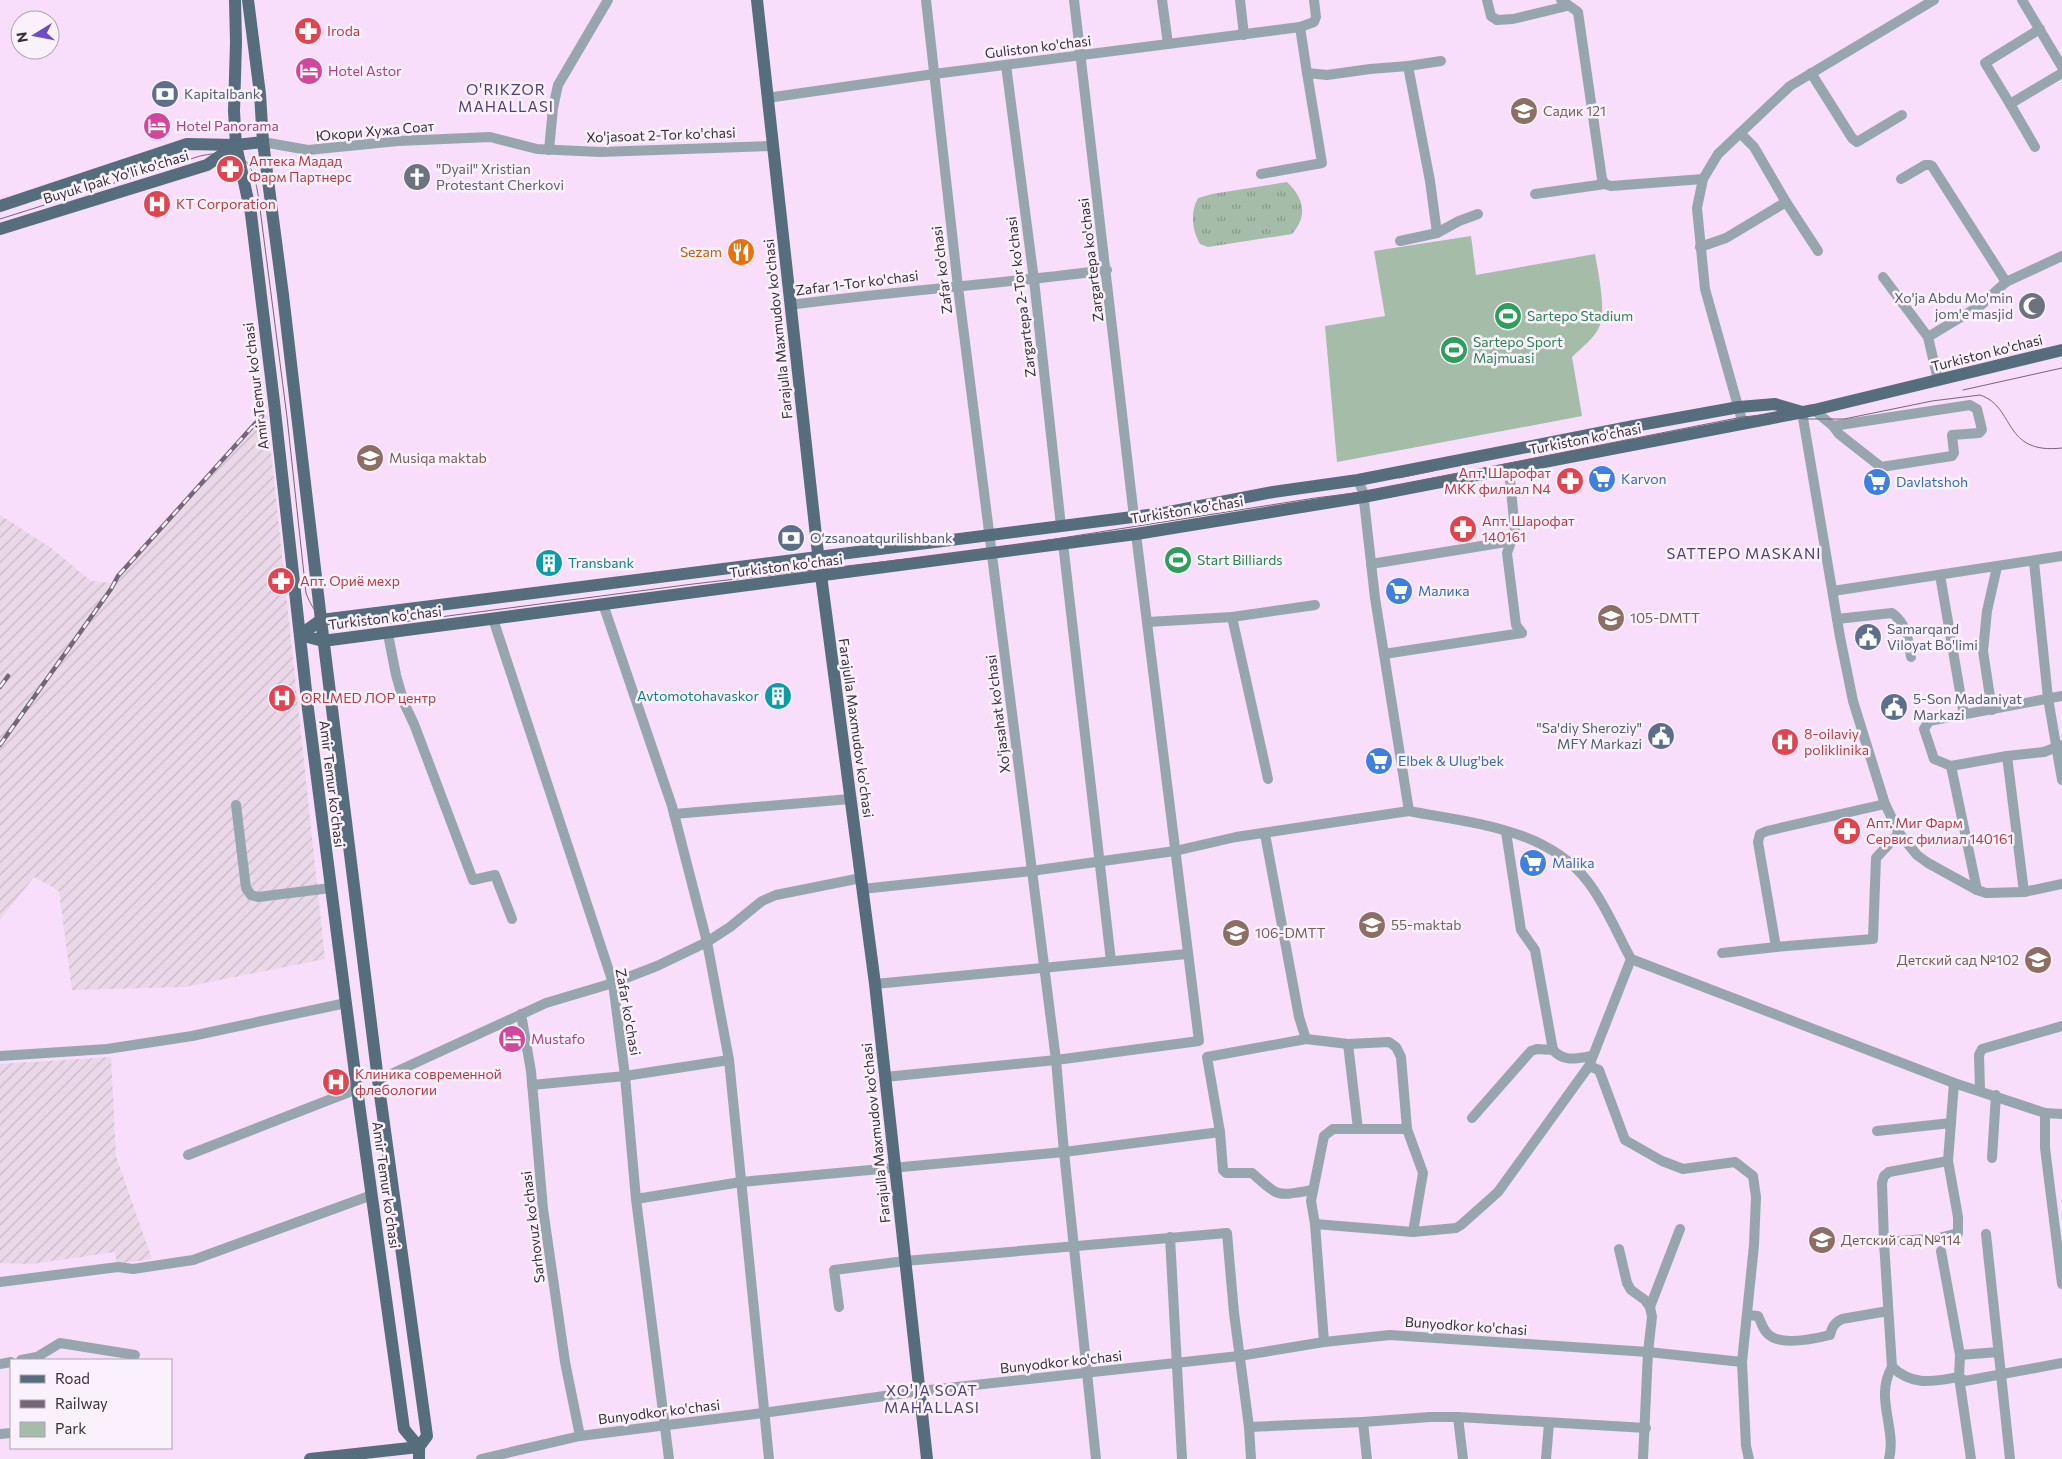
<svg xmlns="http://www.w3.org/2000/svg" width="2062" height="1459" viewBox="0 0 2062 1459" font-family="Commissioner,sans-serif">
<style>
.industrial{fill:url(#industrial-furrows)}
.grass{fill:url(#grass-tufts)}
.green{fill:#a4bca8}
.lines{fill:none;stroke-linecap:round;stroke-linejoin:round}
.minor{stroke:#97a5ae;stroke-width:10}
.major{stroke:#556d7c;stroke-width:12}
.tram{stroke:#756677;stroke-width:1}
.rail-casing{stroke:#756677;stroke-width:4.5}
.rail{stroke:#fbf1fd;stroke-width:2.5;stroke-dasharray:8;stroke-linecap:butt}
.labels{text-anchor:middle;stroke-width:5;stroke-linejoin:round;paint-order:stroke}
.health-label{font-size:14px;fill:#be3a42;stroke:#fbf1fd;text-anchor:start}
.street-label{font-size:14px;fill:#392f3b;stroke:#fbf1fd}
.hotel-label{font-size:14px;fill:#b23c85;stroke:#fbf1fd;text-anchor:start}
.service-label{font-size:14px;fill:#4e5e75;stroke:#fbf1fd;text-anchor:start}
.education-label{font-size:14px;fill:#785e54;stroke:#fbf1fd;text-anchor:start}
.worship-label{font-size:14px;fill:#5b616d;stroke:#fbf1fd;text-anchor:start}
.food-label{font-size:14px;fill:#c56008;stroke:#fbf1fd;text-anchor:end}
.leisure-label{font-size:14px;fill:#27864d;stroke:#fbf1fd;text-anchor:start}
.shop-label{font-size:14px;fill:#366cbe;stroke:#fbf1fd;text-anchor:start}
.culture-label{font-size:14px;fill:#0d838f;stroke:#fbf1fd;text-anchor:start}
.neighbourhood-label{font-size:15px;letter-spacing:1px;fill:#4b3f7c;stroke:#fbf1fd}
</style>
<defs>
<pattern id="industrial-furrows" width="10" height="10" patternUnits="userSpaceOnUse" patternTransform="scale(1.25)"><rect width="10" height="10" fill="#ead7e8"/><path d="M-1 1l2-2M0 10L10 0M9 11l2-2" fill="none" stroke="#c9b9c8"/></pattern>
<pattern id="grass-tufts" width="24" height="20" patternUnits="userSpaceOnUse" patternTransform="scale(1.25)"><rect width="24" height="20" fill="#a4bca8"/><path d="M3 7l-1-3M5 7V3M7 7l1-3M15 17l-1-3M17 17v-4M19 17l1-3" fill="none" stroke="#87998a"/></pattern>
</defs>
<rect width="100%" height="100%" fill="#f8defb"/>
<g class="industrial">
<path d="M267,415L325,959L184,987L72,990L59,891L34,877L0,920V515L51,548L91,581L113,583Z"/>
<path d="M111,1057L116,1156L152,1259L117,1264L115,1252L32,1264L0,1263V1064Z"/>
</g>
<path class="grass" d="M1287,182C1304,198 1308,216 1292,234L1208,247L1200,244C1192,230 1190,213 1198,198L1212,194Z"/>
<path class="green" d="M1471,236L1476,275L1595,254C1598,272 1606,308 1600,325C1596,337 1581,348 1572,357L1582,416L1337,462L1325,326L1385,316L1374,251Z"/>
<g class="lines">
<g class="minor">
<path d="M926,0L958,287L1056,1060L1064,1152L1096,1459"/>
<path d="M1074,0L1134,517"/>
<path d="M1162,0L1168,44"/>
<path d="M1240,0L1244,35"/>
<path d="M1487,0L1491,16L1497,20L1513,19L1567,6"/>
<path d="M1561,0L1578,12L1602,179L1605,184L1611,186L1703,179"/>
<path d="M2022,0L2062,67"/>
<path d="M1300,27L1307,73L1327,75L1370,69L1408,66L1430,181L1437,233L1400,241"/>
<path d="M2040,29L1985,63L2010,104L2062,73"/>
<path d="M1006,65L1034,280L1061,526"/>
<path d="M1408,66L1441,61"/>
<path d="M1811,73L1852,138L1857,142L1902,115"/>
<path d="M767,98L934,74L1300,27L1314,22L1316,17L1314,0"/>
<path d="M2010,104L2035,147"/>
<path d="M1740,133L1754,147L1786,202L1818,251"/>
<path d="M263,142L308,150L398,141L490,137L537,149L600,152L772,146"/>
<path d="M549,150L553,108L558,85L608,0"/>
<path d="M1261,174L1322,163L1307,73"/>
<path d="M1901,179L1925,165H1930L1932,166L2006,282L2062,256"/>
<path d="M1535,194L1605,184"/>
<path d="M1437,233L1459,221L1478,214"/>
<path d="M1700,247L1726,238L1786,202"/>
<path d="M1883,277L1928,337L1938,380"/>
<path d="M790,305C895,291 1001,284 1107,270"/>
<path d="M1928,337L1981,305L2006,282"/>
<path d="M1814,410L1833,426L1839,434L1881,467L1952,456L1954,453L1952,435L1979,433L1982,430L1977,409L1970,405L1833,426"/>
<path d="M1802,412L1840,637L1853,701L1885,804L1899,833L1917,855L1928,863L1977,890L1986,893L2024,892L2062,884"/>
<path d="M1743,424L1705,289L1697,208L1703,179L1718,154L1790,86L1934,0"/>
<path d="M1509,469L1515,531L1507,553L1516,625L1522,633"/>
<path d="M1358,480L1363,492L1375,598L1409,811C1471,823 1547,828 1588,882C1606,905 1617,934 1631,959L1954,1083L2045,1113L2062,1114"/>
<path d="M1063,543L1111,961"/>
<path d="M2034,562L2048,698L2062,780"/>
<path d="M1371,564L1512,541"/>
<path d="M1940,575L1964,715"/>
<path d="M1833,591L2062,556"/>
<path d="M603,604L672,806L707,942L729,1060L769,1459"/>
<path d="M1232,617L1268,779"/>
<path d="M493,619L613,983L625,1076L636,1199L669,1459"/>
<path d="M1837,619L1892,613C1907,624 1908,639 1911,657"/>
<path d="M1148,622L1232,617L1315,605"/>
<path d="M388,634L396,675L404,703L414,724L473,880L495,875L512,919"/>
<path d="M1384,654L1522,633"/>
<path d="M2062,696L1929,721L1924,729L1934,759L1951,766L2007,756L2044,752L2062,745"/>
<path d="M1992,710L1983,651L1987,611L1997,567"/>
<path d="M2007,756L2024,892"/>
<path d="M1951,766L1977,890"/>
<path d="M236,805L246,888L251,895L258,897L331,888"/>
<path d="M674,814L850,799"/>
<path d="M1506,832L1521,930L1535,950L1553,1050"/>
<path d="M1265,834L1299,1017L1306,1039L1348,1044"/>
<path d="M862,889L1031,871L1175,851L1236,837L1409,811"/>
<path d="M1776,947L1873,939L1876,858L1899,833"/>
<path d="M1722,953L1776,947L1758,842L1760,834L1767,831L1885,804"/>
<path d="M875,984L1187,954"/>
<path d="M521,1014L531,1071L543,1209L565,1362L580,1436"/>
<path d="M1306,1039L1207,1057L1220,1132L1223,1170L1226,1173H1252C1280,1198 1276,1196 1313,1190"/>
<path d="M0,1056L107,1049L192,1036L346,1003"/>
<path d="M1589,1066L1599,1070L1625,1140L1662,1161L1683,1169L1735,1162L1753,1176L1756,1197L1754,1245L1742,1362L1746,1446L1749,1459"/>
<path d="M885,1077L1056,1060L1199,1041L1136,534"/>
<path d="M378,1080L546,1003L613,983L657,966L707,942L730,927L762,901L776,895L861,878"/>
<path d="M532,1085L625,1076L729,1060"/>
<path d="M1980,1090L1979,1055L1982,1049L2062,1026"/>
<path d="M2045,1113V1148L2062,1284"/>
<path d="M1472,1118L1531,1051L1537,1049L1553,1050C1565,1063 1577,1058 1592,1056"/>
<path d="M1358,1129H1407"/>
<path d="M1877,1131L1951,1123"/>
<path d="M188,1155L357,1089"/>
<path d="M1992,1158L1996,1095"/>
<path d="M1948,1161L1954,1083"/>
<path d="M636,1199L741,1182L1064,1152L1220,1132"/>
<path d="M1315,1224L1311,1201L1324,1136L1333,1129H1358L1348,1044L1389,1042L1396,1047L1401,1057L1407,1129L1423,1173L1413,1232"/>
<path d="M1986,1234L2010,1459"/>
<path d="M1170,1237L1182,1459"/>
<path d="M1884,1242L1939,1238L1958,1233V1217L1948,1161L1889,1172L1884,1176L1882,1183L1884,1242L1892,1367C1874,1398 1897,1428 1889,1459"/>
<path d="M1619,1249L1627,1283L1631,1290L1645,1300L1650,1307L1652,1317L1648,1352L1643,1459"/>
<path d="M1941,1251L1960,1355L1959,1377L1971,1459"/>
<path d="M0,1282L118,1267L133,1269L193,1260L372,1195"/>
<path d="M839,1307L834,1270L905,1261L1227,1233L1234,1313L1249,1427L1251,1459"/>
<path d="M1650,1307L1680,1229"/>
<path d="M1747,1315L1758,1316C1761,1321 1762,1328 1767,1333C1779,1347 1814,1339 1830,1335C1832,1327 1834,1323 1842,1319L1888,1311"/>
<path d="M1324,1342L1315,1224L1413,1232L1456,1228L1461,1225L1498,1192L1589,1066L1631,959"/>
<path d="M1960,1355L1998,1352"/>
<path d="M21,1360L37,1357L60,1343L135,1355"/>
<path d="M0,1364L11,1362"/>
<path d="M1892,1367C1914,1387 1933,1381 1959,1377L1965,1381L2062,1363"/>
<path d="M1458,1417L1463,1459"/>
<path d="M1363,1422L1430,1417H1458L1646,1428"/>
<path d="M1249,1427L1363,1422L1367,1459"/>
<path d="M0,1434L11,1433"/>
<path d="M481,1459L580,1436L763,1413L920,1391L1239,1356L1324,1342L1390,1335L1648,1352L1742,1362"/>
<path d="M1546,1459L1549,1423"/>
</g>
<g class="major">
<path d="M235,0L236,42L234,111L236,145L251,214L274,402L308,709L357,1089L404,1429L419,1447V1459"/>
<path d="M248,0L260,94L263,142L283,295L321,620L378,1080L427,1436L419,1447"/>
<path d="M757,0L817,545L875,984L927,1459"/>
<path d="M0,206L187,144L236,145L263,142"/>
<path d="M0,229L207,165L236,145"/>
<path d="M300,635L323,641L1136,534L1363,497L1814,410L2062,350"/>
<path d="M300,635L321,620L1164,513L1273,492L1358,480L1634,426L1739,407L1775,404L1802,412"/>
<path d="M310,1459L419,1447"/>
</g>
<g class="tram">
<path d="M0,219L200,156C244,147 253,159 259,201L287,417L306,593C314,614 325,626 348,629L693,584L992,549L1315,498L1363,492L1742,417L1763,415L1805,419H1844L1932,401L1980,395C2016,407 2002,455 2062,448"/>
<path d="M1963,390L2062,368"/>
<path d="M1399,478L1433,471"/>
</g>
<g class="rail-casing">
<g id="rail">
<path d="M0,687L8,676"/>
<path d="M0,745L111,589L118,576L262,416"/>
</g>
</g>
<use href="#rail" class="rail"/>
</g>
<defs>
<g id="pharmacy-disc" transform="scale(1.4375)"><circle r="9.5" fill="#e0444e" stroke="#fbf1fd"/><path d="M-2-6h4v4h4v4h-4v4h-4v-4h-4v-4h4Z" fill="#fff"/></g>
<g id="hotel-disc" transform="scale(1.4375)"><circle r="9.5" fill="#d1479c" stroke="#fbf1fd"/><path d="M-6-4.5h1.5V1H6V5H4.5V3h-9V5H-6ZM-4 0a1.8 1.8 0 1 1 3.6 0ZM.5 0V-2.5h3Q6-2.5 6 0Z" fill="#fff"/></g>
<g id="bank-disc" transform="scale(1.4375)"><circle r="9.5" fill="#5c6f8a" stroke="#fbf1fd"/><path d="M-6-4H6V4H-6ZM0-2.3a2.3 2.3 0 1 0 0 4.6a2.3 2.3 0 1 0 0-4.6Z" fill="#fff"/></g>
<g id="school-disc" transform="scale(1.4375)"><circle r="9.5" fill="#8d6e63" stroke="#fbf1fd"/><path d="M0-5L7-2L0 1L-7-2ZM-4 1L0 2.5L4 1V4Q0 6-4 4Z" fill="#fff"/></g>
<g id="church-disc" transform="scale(1.4375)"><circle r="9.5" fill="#6b7280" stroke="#fbf1fd"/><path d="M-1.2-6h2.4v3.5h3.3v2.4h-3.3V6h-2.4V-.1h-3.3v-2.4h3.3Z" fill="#fff"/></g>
<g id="hospital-disc" transform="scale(1.4375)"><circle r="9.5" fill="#e0444e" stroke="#fbf1fd"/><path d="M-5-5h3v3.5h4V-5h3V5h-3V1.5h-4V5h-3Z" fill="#fff"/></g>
<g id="restaurant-disc" transform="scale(1.4375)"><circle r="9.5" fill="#e8710a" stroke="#fbf1fd"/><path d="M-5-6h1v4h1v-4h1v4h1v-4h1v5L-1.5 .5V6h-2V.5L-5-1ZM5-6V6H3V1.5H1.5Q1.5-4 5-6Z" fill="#fff"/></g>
<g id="mosque-disc" transform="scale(1.4375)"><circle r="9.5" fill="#6b7280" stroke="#fbf1fd"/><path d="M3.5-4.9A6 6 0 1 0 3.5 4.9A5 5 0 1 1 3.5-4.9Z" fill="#fff"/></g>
<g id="stadium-disc" transform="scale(1.4375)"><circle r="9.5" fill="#2e9e5b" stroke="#fbf1fd"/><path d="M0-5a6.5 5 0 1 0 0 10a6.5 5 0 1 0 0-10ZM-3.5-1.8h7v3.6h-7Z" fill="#fff"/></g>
<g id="supermarket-disc" transform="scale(1.4375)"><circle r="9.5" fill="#3f7fe0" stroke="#fbf1fd"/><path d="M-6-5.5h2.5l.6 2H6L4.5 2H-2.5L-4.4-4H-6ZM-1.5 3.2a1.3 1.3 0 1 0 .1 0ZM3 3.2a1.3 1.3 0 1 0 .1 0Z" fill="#fff"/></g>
<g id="building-disc" transform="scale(1.4375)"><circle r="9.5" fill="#0f9aa8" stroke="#fbf1fd"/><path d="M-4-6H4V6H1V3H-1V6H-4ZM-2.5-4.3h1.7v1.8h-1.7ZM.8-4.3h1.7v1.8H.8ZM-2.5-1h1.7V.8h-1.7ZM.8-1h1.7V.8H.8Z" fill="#fff"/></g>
<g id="civic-disc" transform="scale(1.4375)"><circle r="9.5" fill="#5c6f8a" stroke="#fbf1fd"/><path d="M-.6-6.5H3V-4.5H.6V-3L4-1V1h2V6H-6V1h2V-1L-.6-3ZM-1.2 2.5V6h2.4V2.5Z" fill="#fff"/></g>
</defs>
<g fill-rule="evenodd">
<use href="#pharmacy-disc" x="308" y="31"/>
<use href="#hotel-disc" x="309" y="71"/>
<use href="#bank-disc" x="165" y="94"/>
<use href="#school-disc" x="1524" y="111"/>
<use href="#hotel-disc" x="157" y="126"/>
<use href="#pharmacy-disc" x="230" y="169"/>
<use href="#church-disc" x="417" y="177"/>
<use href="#hospital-disc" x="157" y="204"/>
<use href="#restaurant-disc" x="741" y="252"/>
<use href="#mosque-disc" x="2032" y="306"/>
<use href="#stadium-disc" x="1508" y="316"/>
<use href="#stadium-disc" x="1454" y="350"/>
<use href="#school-disc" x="370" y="458"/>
<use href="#supermarket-disc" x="1602" y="479"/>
<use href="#pharmacy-disc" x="1570" y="481"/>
<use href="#supermarket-disc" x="1877" y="482"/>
<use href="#pharmacy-disc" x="1463" y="529"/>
<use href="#bank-disc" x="791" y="538"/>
<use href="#stadium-disc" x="1178" y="560"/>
<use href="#building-disc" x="549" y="563"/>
<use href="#pharmacy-disc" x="281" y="581"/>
<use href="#supermarket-disc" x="1399" y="591"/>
<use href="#school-disc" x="1611" y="618"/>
<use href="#civic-disc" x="1868" y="637"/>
<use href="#building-disc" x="778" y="696"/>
<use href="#hospital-disc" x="282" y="698"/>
<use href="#civic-disc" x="1894" y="707"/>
<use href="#civic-disc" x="1661" y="736"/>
<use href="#hospital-disc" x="1785" y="742"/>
<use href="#supermarket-disc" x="1379" y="761"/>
<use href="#pharmacy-disc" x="1847" y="831"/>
<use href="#supermarket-disc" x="1533" y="863"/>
<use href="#school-disc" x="1372" y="925"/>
<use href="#school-disc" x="1236" y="933"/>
<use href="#school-disc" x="2038" y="960"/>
<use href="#hotel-disc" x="512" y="1039"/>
<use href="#hospital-disc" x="336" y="1082"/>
<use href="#school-disc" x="1822" y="1240"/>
</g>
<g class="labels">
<g class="health-label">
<text x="327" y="36">Iroda</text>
<text x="249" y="166">Аптека Мадад<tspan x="249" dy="16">Фарм Партнерс</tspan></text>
<text x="176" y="209">KT Corporation</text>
<text x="1551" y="478" text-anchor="end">Апт. Шарофат<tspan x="1551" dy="16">МКК филиал N4</tspan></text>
<text x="1482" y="526">Апт. Шарофат<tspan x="1482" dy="16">140161</tspan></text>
<text x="300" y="586">Апт. Ориё мехр</text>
<text x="301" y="703">ORLMED ЛОР центр</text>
<text x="1804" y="739">8-oilaviy<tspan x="1804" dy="16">poliklinika</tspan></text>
<text x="1866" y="828">Апт. Миг Фарм<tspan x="1866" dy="16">Сервис филиал 140161</tspan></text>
<text x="355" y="1079">Клиника современной<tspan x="355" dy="16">флебологии</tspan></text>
</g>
<g class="street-label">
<text transform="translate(1038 47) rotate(-7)" y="5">Guliston ko'chasi</text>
<text transform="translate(375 131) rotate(-5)" y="5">Юкори Хужа Соат</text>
<text transform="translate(661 135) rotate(-2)" y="5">Xo'jasoat 2-Tor ko'chasi</text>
<text transform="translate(116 177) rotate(-17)" y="5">Buyuk Ipak Yo'li ko'chasi</text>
<text transform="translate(1091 260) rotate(-97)" y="5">Zargartepa ko'chasi</text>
<text transform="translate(942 270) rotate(-97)" y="5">Zafar ko'chasi</text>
<text transform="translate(857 283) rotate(-7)" y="5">Zafar 1-Tor ko'chasi</text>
<text transform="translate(1021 297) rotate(-97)" y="5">Zargartepa 2-Tor ko'chasi</text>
<text transform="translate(778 329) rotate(-96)" y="5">Farajulla Maxmudov ko'chasi</text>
<text transform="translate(1987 353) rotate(-14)" y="5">Turkiston ko'chasi</text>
<text transform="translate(256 386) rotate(-97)" y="5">Amir Temur ko'chasi</text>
<text transform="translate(1585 439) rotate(-11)" y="5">Turkiston ko'chasi</text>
<text transform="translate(1187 510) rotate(-9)" y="5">Turkiston ko'chasi</text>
<text transform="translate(786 566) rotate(-7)" y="5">Turkiston ko'chasi</text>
<text transform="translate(385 618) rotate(-7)" y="5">Turkiston ko'chasi</text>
<text transform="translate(998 714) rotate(-97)" y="5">Xo'jasahat ko'chasi</text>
<text transform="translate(856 728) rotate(82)" y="5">Farajulla Maxmudov ko'chasi</text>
<text transform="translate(332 784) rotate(83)" y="5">Amir Temur ko'chasi</text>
<text transform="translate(628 1012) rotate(80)" y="5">Zafar ko'chasi</text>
<text transform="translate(876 1133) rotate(-96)" y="5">Farajulla Maxmudov ko'chasi</text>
<text transform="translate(386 1185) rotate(82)" y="5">Amir Temur ko'chasi</text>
<text transform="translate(533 1227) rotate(-97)" y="5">Sarhovuz ko'chasi</text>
<text transform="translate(1466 1326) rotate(4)" y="5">Bunyodkor ko'chasi</text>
<text transform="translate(1061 1362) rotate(-6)" y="5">Bunyodkor ko'chasi</text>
<text transform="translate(659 1412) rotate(-7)" y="5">Bunyodkor ko'chasi</text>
</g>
<g class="hotel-label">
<text x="328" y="76">Hotel Astor</text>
<text x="176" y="131">Hotel Panorama</text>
<text x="531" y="1044">Mustafo</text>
</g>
<g class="service-label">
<text x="184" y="99">Kapitalbank</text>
<text x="810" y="543">Oʻzsanoatqurilishbank</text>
<text x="1887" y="634">Samarqand<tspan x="1887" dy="16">Viloyat Bo'limi</tspan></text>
<text x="1913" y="704">5-Son Madaniyat<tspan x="1913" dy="16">Markazi</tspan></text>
<text x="1642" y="733" text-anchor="end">"Sa'diy Sheroziy"<tspan x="1642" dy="16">MFY Markazi</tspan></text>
</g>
<g class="education-label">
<text x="1543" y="116">Садик 121</text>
<text x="389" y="463">Musiqa maktab</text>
<text x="1630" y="623">105-DMTT</text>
<text x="1391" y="930">55-maktab</text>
<text x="1255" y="938">106-DMTT</text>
<text x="2019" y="965" text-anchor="end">Детский сад №102</text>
<text x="1841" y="1245">Детский сад №114</text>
</g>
<g class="worship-label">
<text x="436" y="174">"Dyail" Xristian<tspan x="436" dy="16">Protestant Cherkovi</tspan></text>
<text x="2013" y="303" text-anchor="end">Xo'ja Abdu Mo'min<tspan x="2013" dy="16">jom'e masjid</tspan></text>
</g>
<g class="food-label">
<text x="722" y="257">Sezam</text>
</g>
<g class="leisure-label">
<text x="1527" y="321">Sartepo Stadium</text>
<text x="1473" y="347">Sartepo Sport<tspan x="1473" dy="16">Majmuasi</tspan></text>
<text x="1197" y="565">Start Billiards</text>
</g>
<g class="shop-label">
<text x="1621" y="484">Karvon</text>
<text x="1896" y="487">Davlatshoh</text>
<text x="1418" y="596">Малика</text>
<text x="1398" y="766">Elbek &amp; Ulug'bek</text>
<text x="1552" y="868">Malika</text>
</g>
<g class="culture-label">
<text x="568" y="568">Transbank</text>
<text x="759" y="701" text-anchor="end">Avtomotohavaskor</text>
</g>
<g class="neighbourhood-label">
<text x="506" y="95">O'RIKZOR<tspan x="506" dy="17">MAHALLASI</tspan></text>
<text x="1744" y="559">SATTEPO MASKANI</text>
<text x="932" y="1396">XO'JA SOAT<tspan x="932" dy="17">MAHALLASI</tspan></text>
</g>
</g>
<rect x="10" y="1359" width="162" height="90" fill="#fbf1fd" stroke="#ada3af"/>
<rect x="20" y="1375" width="25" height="8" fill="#556d7c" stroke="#ada3af"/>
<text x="55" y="1384" font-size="15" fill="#392f3b">Road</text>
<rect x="20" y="1400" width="25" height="8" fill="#756677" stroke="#ada3af"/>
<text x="55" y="1409" font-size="15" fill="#392f3b">Railway</text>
<rect x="20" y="1422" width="25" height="15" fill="#a4bca8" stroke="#ada3af"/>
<text x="55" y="1434" font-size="15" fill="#392f3b">Park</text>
<g transform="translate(35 35) rotate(260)"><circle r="24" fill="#fbf1fd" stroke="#ada3af"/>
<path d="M0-4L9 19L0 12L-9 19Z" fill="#6d4dc6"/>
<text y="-8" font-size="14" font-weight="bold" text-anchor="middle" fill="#392f3b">N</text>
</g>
</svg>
